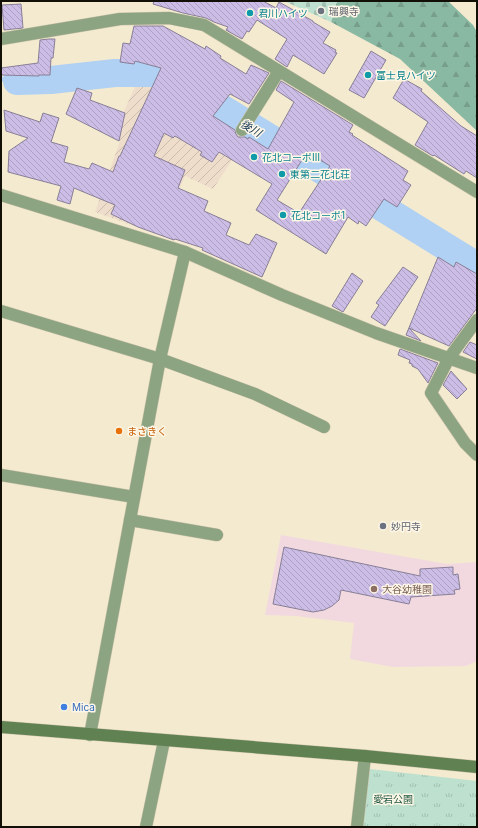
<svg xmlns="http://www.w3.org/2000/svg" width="478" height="828" viewBox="0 0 478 828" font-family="Inter,'Noto Sans JP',sans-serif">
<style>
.industrial{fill:url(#industrial-furrows)}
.education{fill:#f2d9e0}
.forest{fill:url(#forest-firs)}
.cemetery{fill:url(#cemetery-stones)}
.park{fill:url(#park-tufts)}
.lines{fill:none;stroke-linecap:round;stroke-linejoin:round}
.stream{stroke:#b0d1f3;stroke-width:4.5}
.river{stroke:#b0d1f3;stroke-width:28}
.building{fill:url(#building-back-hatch);stroke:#887f97;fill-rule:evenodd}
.street-casing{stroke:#d0c7af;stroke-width:13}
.secondary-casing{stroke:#d0c7af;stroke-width:13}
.street{stroke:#8da483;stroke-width:12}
.secondary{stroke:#608151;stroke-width:12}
.worship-dot{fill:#6b7280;stroke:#fef7e7;stroke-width:1.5}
.culture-dot{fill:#0f9aa8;stroke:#fef7e7;stroke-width:1.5}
.food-dot{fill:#e8710a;stroke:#fef7e7;stroke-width:1.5}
.education-dot{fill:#8d6e63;stroke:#fef7e7;stroke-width:1.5}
.shop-dot{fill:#3f7fe0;stroke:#fef7e7;stroke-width:1.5}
.labels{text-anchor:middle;stroke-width:3;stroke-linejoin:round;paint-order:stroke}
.worship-label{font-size:10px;fill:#5b616d;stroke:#fef7e7;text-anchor:start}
.culture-label{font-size:10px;fill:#0d838f;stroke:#fef7e7;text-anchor:start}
.food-label{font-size:10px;fill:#c56008;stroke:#fef7e7;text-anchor:start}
.education-label{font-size:10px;fill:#785e54;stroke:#fef7e7;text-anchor:start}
.shop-label{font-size:10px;fill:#366cbe;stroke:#fef7e7;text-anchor:start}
.park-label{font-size:10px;fill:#1d5741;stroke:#fef7e7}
.water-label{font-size:11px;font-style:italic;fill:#0a3050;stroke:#fef7e7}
</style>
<defs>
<pattern id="industrial-furrows" width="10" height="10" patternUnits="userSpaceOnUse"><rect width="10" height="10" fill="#efddcc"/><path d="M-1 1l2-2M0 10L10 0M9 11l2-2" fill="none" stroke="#ccbcae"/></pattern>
<pattern id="forest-firs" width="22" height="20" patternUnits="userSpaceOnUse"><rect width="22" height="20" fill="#8ab9a3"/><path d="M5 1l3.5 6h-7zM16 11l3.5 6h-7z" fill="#769e8b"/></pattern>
<pattern id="cemetery-stones" width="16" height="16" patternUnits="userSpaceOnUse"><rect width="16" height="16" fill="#bde0cf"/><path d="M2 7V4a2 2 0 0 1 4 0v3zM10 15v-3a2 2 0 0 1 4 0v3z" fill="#a1bfb0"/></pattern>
<pattern id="park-tufts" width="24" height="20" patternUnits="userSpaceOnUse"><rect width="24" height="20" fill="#bde0cf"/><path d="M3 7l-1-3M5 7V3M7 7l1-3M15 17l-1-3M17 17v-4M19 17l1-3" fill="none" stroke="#a1bfb0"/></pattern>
<pattern id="building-back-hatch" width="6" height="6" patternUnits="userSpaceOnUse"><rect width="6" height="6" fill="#ccbde6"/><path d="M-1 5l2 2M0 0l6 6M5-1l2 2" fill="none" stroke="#aea1c4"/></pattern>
</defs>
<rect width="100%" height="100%" fill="#f4eacf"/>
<path class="industrial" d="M138,80L168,85L190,98L249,135L213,189L185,176L172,206L150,201L134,226L95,212L120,141L112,138Z"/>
<path class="education" d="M281,535L447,564L477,562V661L466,666L393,667L350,659L354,623L296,616L265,615Z"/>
<path class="forest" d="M337,1H448L473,25L477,32V131L400,59L331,22Z"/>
<path class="cemetery" d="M284,1H337L331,22Z"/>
<path class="park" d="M370,769L477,781V827H361Z"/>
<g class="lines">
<path class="stream" d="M1,79L17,81"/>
<path class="river" d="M17,81L51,80L115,73H153L172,79L192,90L477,266"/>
</g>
<g class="building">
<path d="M154,1H263L276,8L279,2L313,21V22L330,32L323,43L336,50L335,52L337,53L324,74L293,55L287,67L275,59L287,39L257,20L249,32L247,31L242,39L226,30L228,27L214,22L206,18L183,13L153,4Z"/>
<path d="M21,4L23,28L4,30L2,5Z"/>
<path d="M134,26H163L205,49L206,46L221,56L220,58L246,74L251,65L269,73L249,104L230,94L213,116L235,130L236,134L238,137H245L248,139L249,137L268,149L294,102L276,90L281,81L353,125L349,132L353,134L352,135L408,171L403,180L411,185L397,207L384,199L366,226L359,221L358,224L348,217L326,254L256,210L272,184L219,152L212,162L200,155L202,152L175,136L173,138L164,133L154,156L185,170L178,188L208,201L204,211L231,223L226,235L249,245L256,234L277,243L262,277L202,250L203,248L175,239L174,240L138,227L111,214L115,205L74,188L70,204L57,200L61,186L8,172L9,151L28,138L6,131L4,110L40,122L43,113L59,118L51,142L68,147L64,162L89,169L92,163L113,172L119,156H120L161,68L135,61L134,64L120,62L123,43L130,44ZM307,152L330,166L299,213L277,200Z"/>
<path d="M49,39H55L53,58H51L50,75H39V76L1,75V68L38,63L40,40Z"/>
<path d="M371,51L386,60L364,98L349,90Z"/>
<path d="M404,79L422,89L421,91L461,126L477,136V178L466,171L464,174L434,155L433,156L415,145L428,122L393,98Z"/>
<path d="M77,88L92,93L90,100L125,113L119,141L66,114Z"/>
<path d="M438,257L454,267L456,262L477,274V308L449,346L409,328L421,341L406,335Z"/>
<path d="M403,267L418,277L385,326L371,317L379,305L376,303Z"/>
<path d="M352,273L363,281L343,312L332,306Z"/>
<path d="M470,342L477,345V359L463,352Z"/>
<path d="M400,349L438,363L428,383L418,369L412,366V364L409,363L410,360L398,355Z"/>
<path d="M451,371L467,389L457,399L443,385Z"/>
<path d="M284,547L420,576V569L453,567V575L458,574L460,589L454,590L455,594L411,597L409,604L341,590L339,600L332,606L324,610L313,612L273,604Z"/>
</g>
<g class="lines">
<g class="street-casing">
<g id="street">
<path d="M1,39L120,19L169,18L204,25L477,192"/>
<path d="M242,130L279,71"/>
<path d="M1,195L185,252L282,295L376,333L477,368"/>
<path d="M1,311L160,359L255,394L324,427"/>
<path d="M477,320L449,358L431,393L465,443L477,455"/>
<path d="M1,475L134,497"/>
<path d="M130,520L217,535"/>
<path d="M90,735L160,359L185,252"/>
<path d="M146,827L164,741"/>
<path d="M357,827L365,756"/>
</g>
</g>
<g class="secondary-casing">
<path id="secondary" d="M1,727L365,756L477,767"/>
</g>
<use href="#street" class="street"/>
<use href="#secondary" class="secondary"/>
</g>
<g class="worship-dot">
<circle cx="321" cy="11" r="4"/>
<circle cx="383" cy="526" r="4"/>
</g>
<g class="culture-dot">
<circle cx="250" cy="13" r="4"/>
<circle cx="368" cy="75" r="4"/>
<circle cx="254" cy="157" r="4"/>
<circle cx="282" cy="174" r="4"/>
<circle cx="283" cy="215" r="4"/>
</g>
<circle class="food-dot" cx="119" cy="431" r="4"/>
<circle class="education-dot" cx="374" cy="589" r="4"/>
<circle class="shop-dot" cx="64" cy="707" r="4"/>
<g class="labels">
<g class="worship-label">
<text x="329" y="15">瑞興寺</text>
<text x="391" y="530">妙円寺</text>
</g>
<g class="culture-label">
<text x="258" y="17">君川ハイツ</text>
<text x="376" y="79">富士見ハイツ</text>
<text x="262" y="161">花北コーポⅢ</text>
<text x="290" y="178">東第二花北荘</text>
<text x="291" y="219">花北コーポ1</text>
</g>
<g class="food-label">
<text x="127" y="435">まさきく</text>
</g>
<g class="education-label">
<text x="382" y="593">大谷幼稚園</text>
</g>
<g class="shop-label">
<text x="72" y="711">Mica</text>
</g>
<g class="park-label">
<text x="393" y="803">愛宕公園</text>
</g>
<g class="water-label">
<text transform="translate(251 128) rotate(31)" y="4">後川</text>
</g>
</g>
<rect width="478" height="828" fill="none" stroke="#120f06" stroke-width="4"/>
</svg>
